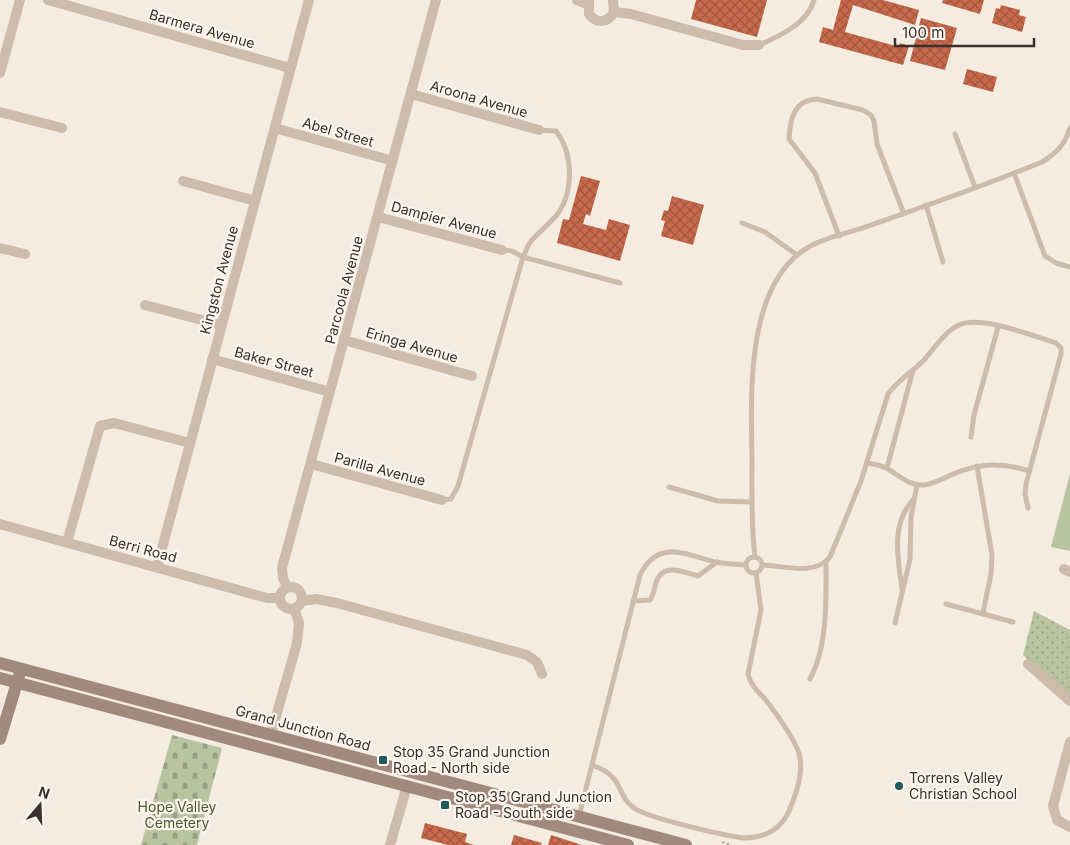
<svg xmlns="http://www.w3.org/2000/svg" width="1070" height="845" viewBox="0 0 1070 845" font-family="Inter,sans-serif">
<style>
.green{fill:#b8c4a0}
.cemetery{fill:url(#cemetery-stones)}
.park{fill:url(#park-dots)}
.building{fill:url(#building-cross-hatch)}
.lines{fill:none;stroke-linecap:round;stroke-linejoin:round}
.path{stroke:#b9a596;stroke-width:2;stroke-dasharray:2.5 2.5;stroke-linecap:butt}
.lane{stroke:#cdbbac;stroke-width:5}
.street{stroke:#cdbbac;stroke-width:10}
.secondary{stroke:#a18a7d;stroke-width:12}
.poi-dot{fill:#1f5a5e;stroke:#fbf5ee;stroke-width:2}
.labels{text-anchor:middle;stroke-width:4.5;stroke-linejoin:round;paint-order:stroke}
.street-label{font-size:14px;fill:#3b302b;stroke:#fbf5ee}
.poi-label{font-size:14px;fill:#3b302b;stroke:#fbf5ee;text-anchor:start}
.park-label{font-size:14px;fill:#4a5a2e;stroke:#fbf5ee}
</style>
<defs>
<pattern id="cemetery-stones" width="16" height="16" patternUnits="userSpaceOnUse" patternTransform="scale(1.25)"><rect width="16" height="16" fill="#b8c4a0"/><path d="M2 7V4a2 2 0 0 1 4 0v3zM10 15v-3a2 2 0 0 1 4 0v3z" fill="#97a083"/></pattern>
<pattern id="park-dots" width="8" height="8" patternUnits="userSpaceOnUse" patternTransform="scale(1.25)"><rect width="8" height="8" fill="#b8c4a0"/><path d="M2 2h.1M6 6h.1" fill="none" stroke="#97a083" stroke-width="1.8" stroke-linecap="round"/></pattern>
<pattern id="building-cross-hatch" width="8" height="8" patternUnits="userSpaceOnUse" patternTransform="scale(1.25)"><rect width="8" height="8" fill="#c8694b"/><path d="M0 0l8 8M0 8l8-8" fill="none" stroke="#a4573f"/></pattern>
</defs>
<rect width="100%" height="100%" fill="#f4ebe1"/>
<path class="green" d="M1070,474V551L1051,547Z"/>
<path class="cemetery" d="M172,735L222,748L197,845H141Z"/>
<path class="park" d="M1034,611L1070,630V696L1023,655Z"/>
<g class="building">
<path d="M696,0H767L757,37L691,19Z"/>
<path d="M841,0H883L919,10L915,25L853,5L845,32L899,47L900,43L909,46L903,65L819,42L823,27L833,30Z"/>
<path d="M943,0H984L980,14L942,3Z"/>
<path d="M1001,5L1020,10L1019,15L1026,17L1022,32L992,23L996,8L1000,9Z"/>
<path d="M921,18L957,28L945,70L910,61Z"/>
<path d="M967,69L997,77L993,92L963,84Z"/>
<path d="M581,176L600,181L590,216L586,214L583,224L606,230L609,219L630,225L620,261L557,243L563,219L569,220Z"/>
<path d="M672,196L704,205L693,245L661,236L665,221L661,220L664,210L668,211Z"/>
<path d="M425,823L467,834L465,842L474,845H448L421,838Z"/>
<path d="M514,835L542,843L541,845H511Z"/>
<path d="M551,835L582,845H548Z"/>
</g>
<g class="lines">
<path class="path" d="M722,842L731,845"/>
<g class="lane">
<path d="M759,45C780,36 808,23 814,0"/>
<path d="M539,130L556,131C573,153 574,189 559,212C551,223 541,230 532,240C528,244 526,252 523,257L620,283"/>
<path d="M955,134L975,187"/>
<path d="M1014,173L1045,256L1056,263L1070,267"/>
<path d="M926,205L943,262"/>
<path d="M742,223L765,232L797,255"/>
<path d="M839,236L815,173L789,139C790,119 794,100 817,99L863,110L871,115L874,121L877,144L904,214"/>
<path d="M971,437L974,415L998,327"/>
<path d="M867,463C873,464 880,465 886,468C898,474 908,486 924,485C934,484 944,478 953,474C980,463 1002,462 1029,471"/>
<path d="M977,466L992,555L991,574L983,613"/>
<path d="M887,468L913,370"/>
<path d="M669,487L718,501L752,502"/>
<path d="M442,500L451,499L458,486L523,257L512,251L502,250"/>
<circle cx="754" cy="565" r="8"/>
<path d="M755,557C751,525 752,492 752,459C751,396 745,286 807,248C826,236 851,233 871,225C928,205 986,185 1042,162C1057,153 1065,144 1070,128"/>
<path d="M763,565C785,566 814,576 830,557L861,481L888,394C898,380 912,372 924,360C934,349 945,331 959,325C982,315 1032,336 1056,343L1061,348V354L1026,484L1025,494L1028,508"/>
<path d="M902,589C898,559 890,523 914,499"/>
<path d="M633,601L650,600C655,593 654,585 658,578C666,563 686,573 698,576L717,562"/>
<path d="M946,604L1013,622"/>
<path d="M895,623L910,559L911,517L917,485"/>
<path d="M810,679C828,646 826,600 826,563"/>
<path d="M592,765C626,777 614,793 634,808C648,818 722,835 743,838C764,838 780,831 789,811C795,797 803,774 800,758C798,742 775,712 765,699C757,690 751,686 748,674L761,610L756,573"/>
<path d="M579,816L640,575C658,539 684,554 715,562C725,564 736,564 746,565"/>
</g>
<g class="street">
<path d="M48,0L290,68"/>
<path d="M577,0L587,4"/>
<path d="M589,0V14C596,24 608,23 614,12L613,0"/>
<path d="M614,12L631,14L743,45H759"/>
<path d="M0,73L20,0"/>
<path d="M411,94L539,130"/>
<path d="M0,112L62,128"/>
<path d="M275,128L393,161"/>
<path d="M183,181L255,201"/>
<path d="M378,217L502,250"/>
<path d="M0,248L25,254"/>
<path d="M145,305L221,325"/>
<path d="M344,340L472,376"/>
<path d="M212,359L330,392"/>
<path d="M311,464L442,500"/>
<path d="M0,524L267,598H280"/>
<path d="M67,542L100,426L114,423L190,443"/>
<path d="M157,567L309,0"/>
<path d="M1064,569L1070,572"/>
<circle cx="291" cy="598" r="11"/>
<path d="M287,587L283,578L282,568L436,0"/>
<path d="M302,601L316,599L337,603L527,655L537,662L542,674"/>
<path d="M1028,664L1070,701"/>
<path d="M271,734L297,643L299,623L294,608"/>
<path d="M1070,742L1053,806L1057,820L1070,827"/>
<path d="M390,845L407,786"/>
</g>
<g class="secondary">
<path d="M0,663L686,845"/>
<path d="M0,678L628,845"/>
<path d="M0,739L19,676"/>
</g>
</g>
<g class="poi-dot">
<rect x="378" y="755" width="10" height="10" rx="2.5"/>
<circle cx="899" cy="786" r="5"/>
<rect x="440" y="800" width="10" height="10" rx="2.5"/>
</g>
<g class="labels">
<g class="street-label">
<text transform="translate(202 29) rotate(16)" y="5">Barmera Avenue</text>
<text transform="translate(479 99) rotate(16)" y="5">Aroona Avenue</text>
<text transform="translate(338 132) rotate(16)" y="5">Abel Street</text>
<text transform="translate(444 220) rotate(15)" y="5">Dampier Avenue</text>
<text transform="translate(219 280) rotate(-75)" y="5">Kingston Avenue</text>
<text transform="translate(344 290) rotate(-75)" y="5">Parcoola Avenue</text>
<text transform="translate(412 345) rotate(16)" y="5">Eringa Avenue</text>
<text transform="translate(274 362) rotate(15)" y="5">Baker Street</text>
<text transform="translate(380 469) rotate(15)" y="5">Parilla Avenue</text>
<text transform="translate(143 549) rotate(15)" y="5">Berri Road</text>
<text transform="translate(303 728) rotate(15)" y="5">Grand Junction Road</text>
</g>
<g class="poi-label">
<text x="393" y="757">Stop 35 Grand Junction<tspan x="393" dy="16">Road - North side</tspan></text>
<text x="909" y="783">Torrens Valley<tspan x="909" dy="16">Christian School</tspan></text>
<text x="455" y="802">Stop 35 Grand Junction<tspan x="455" dy="16">Road - South side</tspan></text>
</g>
<g class="park-label">
<text x="177" y="812">Hope Valley<tspan x="177" dy="16">Cemetery</tspan></text>
</g>
</g>
<g transform="translate(40 805) rotate(19)" stroke="#fbf5ee" stroke-width="4" paint-order="stroke">
<path d="M0-4L9 19L0 12L-9 19Z" fill="#3b302b"/>
<text y="-8" font-size="14" font-weight="bold" text-anchor="middle" fill="#3b302b">N</text>
</g>
<path d="M895 38v8h139v-8" fill="none" stroke="#3b302b" stroke-width="2.5"/>
<text x="902" y="38" font-size="15" fill="#3b302b" stroke="#fbf5ee" stroke-width="4" paint-order="stroke">100 m</text>
</svg>
